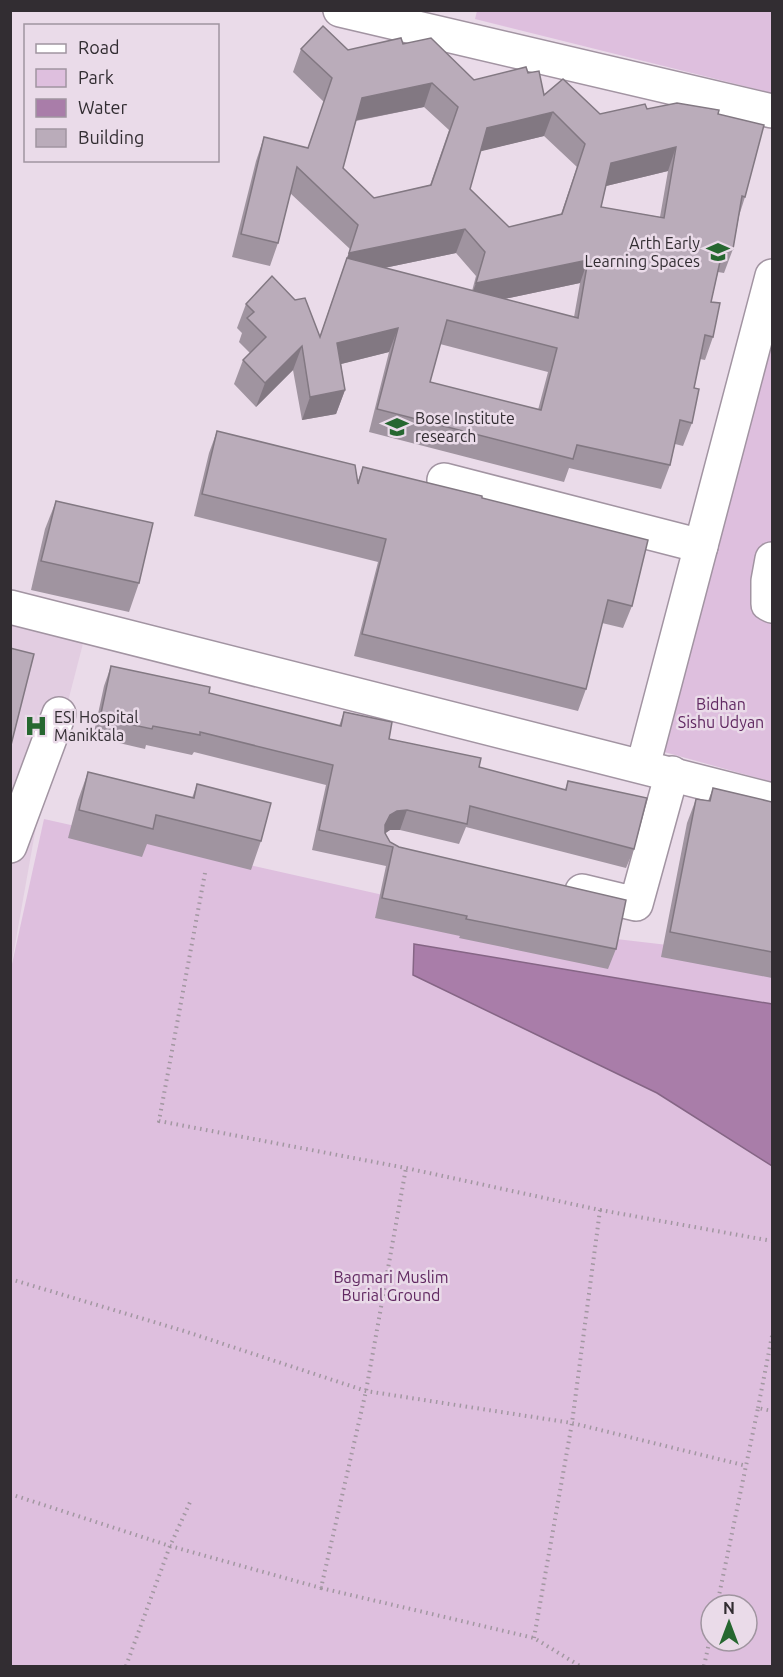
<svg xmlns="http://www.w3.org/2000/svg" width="783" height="1677" viewBox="0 0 783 1677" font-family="Ubuntu,sans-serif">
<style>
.built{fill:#e2cde1}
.green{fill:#debfde;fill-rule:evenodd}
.water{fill:#a97da9;stroke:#856585;stroke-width:1.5}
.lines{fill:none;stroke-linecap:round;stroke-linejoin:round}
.minor-casing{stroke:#a294a2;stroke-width:36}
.major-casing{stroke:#a294a2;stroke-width:36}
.path{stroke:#a297a1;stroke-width:4;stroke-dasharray:1.5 4.5;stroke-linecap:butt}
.minor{stroke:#fff;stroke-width:33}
.major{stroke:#fff;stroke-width:33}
.wall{fill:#a094a0;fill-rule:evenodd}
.shaded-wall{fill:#827882}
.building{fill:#baacba;stroke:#827882;stroke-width:1.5;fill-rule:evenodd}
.labels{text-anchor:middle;stroke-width:5;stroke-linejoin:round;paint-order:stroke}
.poi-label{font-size:16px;fill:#322d32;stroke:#eadbe9;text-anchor:start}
.park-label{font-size:16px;fill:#612962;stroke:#eadbe9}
</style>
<rect width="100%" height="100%" fill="#eadbe9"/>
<path class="built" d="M11,618L86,632L37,821L11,967Z"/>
<g class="green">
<path d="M477,11H772V93L475,19Z"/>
<path d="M772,336V782L657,750Z"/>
<path d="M44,819L539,930L702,949L772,907V1666H11L10,973ZM711,1605H747V1641H711Z"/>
</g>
<path class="water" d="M414,944L772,1004V1166L657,1093L413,975Z"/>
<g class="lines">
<g class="minor-casing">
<g id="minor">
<path d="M340,10L772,111"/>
<path d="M444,480L701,546"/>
<path d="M772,559L768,581V604L772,606"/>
<path d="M643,766L772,276"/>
<path d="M10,846L59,714"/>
<path d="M582,891L636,904L672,773"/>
</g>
</g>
<g class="major-casing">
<path id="major" d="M10,607L772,800"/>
</g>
<g class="path">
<path d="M205,873L159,1121L406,1168L600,1210L572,1423L534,1638"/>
<path d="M600,1210L772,1241"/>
<path d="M10,1279L184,1331L366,1391L572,1423L747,1466"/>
<path d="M758,1408L772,1336"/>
<path d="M10,1494L170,1546L321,1588L366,1391L406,1168"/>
<path d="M321,1588L534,1638L580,1666"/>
<path d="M717,1605L758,1408L772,1411"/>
<path d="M126,1666L170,1546L191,1500"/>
<path d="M704,1666L711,1634"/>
</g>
<use href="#minor" class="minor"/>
<use href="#major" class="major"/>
</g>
<g class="wall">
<path d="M403,44L474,80L528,73L544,95L600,114L647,109L718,114L745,197L739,216L733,249L724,273L718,272L711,302L713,337L705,360L700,359L694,388L692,423L683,446L675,444L670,465L661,489L569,468L564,482L369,432L389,352L341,364L345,390L336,414L302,420L293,370L256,407L234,384L243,360L250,353L239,342L242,333L237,328L246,304L320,336L350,249L290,193L278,243L270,266L232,257L256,161L264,137L308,148L324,102L293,72L301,49L348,50ZM424,107L449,130L430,185L374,198L343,168L356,121ZM544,136L577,167L561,214L509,227L470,189L480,151ZM668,171L660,217L601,207L606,186ZM456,253L476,276L472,291L384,268ZM580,283L574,317L504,299ZM440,344L548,372L538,410L430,382Z"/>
<path d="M217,431L358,481L363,467L482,498L632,606L623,628L602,623L586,689L578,711L354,656L378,562L194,516L209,453Z"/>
<path d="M56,501L139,583L129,612L31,590L45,529Z"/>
<path d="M111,666L209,693L339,726L344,712L389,739L479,767L565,790L568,781L634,849L626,868L466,827L459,844L400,830H390L385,833L390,842L399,847L616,949L608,969L459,938L460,936L375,918L386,866L312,850L326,785L194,752L192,755L146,745L145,749L93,737L104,686Z"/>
<path d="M88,772L192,798L197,784L261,841L251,870L147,844L142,857L68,838L78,800Z"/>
<path d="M713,788L772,802V978L661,957L687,823L696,799L708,801Z"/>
</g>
<g class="shaded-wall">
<path d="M432,83L424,107L353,121L362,98Z"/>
<path d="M553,112L544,136L478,152L487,128Z"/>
<path d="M676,147L668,171L602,187L611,163Z"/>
<path d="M465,229L456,253L341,277L347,258L340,277L349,253Z"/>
<path d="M588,260L580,283L467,307L476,283Z"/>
<path d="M398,328L389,352L329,367L337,343Z"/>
<path d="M302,346L293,370L256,407L265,383Z"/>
<path d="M345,390L336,414L302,420L310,397Z"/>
<path d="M407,810L400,830H390L383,835L378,844L385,825L390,815L397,811Z"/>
</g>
<g class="building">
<path d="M323,26L348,50L401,38L403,44L431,38L474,80L526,67L528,73L539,71L544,95L563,79L600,114L645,104L647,109L677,103L719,110L718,114L764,125L745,197L742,196L733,249L723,248L711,302L720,303L713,337L705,335L694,388L699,389L692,423L680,420L670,465L577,445L573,459L377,409L398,328L337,343L345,390L310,397L302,346L265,383L243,360L266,337L247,318L254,312L246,304L272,276L295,300L305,298L320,337L347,258L578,318L588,260L476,283L485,252L465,229L349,253L358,225L297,167L278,243L241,234L264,137L308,148L332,78L301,49ZM432,83L458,107L431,185L374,198L343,168L362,98ZM553,112L585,144L562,214L509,227L470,189L487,128ZM676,147L664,218L601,207L611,163ZM447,320L557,348L541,410L430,382Z"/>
<path d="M217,431L355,465L358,484L363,467L482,496V498L648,540L632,606L608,600L586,689L362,634L386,539L202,494Z"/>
<path d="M56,501L153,523L139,583L41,561Z"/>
<path d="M10,648L34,654L10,749Z"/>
<path d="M111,666L210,687L209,693L341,726L344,712L392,722L389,739L481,758L479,767L566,790L568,781L647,798L634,849L470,806L467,824L407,810L397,811L390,815L385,825V833L390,842L399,847L626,900L616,949L466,919L467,916L382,898L393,847L319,830L333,765L200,732V735L153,726L152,729L100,718Z"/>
<path d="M88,772L194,798L197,784L271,803L261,841L156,815L153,829L79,810Z"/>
<path d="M713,788L772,802V952L670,932L696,799L710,801Z"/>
</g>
<defs>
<g id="school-bare" transform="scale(1.8)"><path d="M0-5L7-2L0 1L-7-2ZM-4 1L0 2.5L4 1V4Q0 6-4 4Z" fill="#266730" stroke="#eadbe9" stroke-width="2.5" paint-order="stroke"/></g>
<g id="university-bare" transform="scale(1.8)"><path d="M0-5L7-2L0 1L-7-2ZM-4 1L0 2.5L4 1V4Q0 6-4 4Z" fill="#266730" stroke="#eadbe9" stroke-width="2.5" paint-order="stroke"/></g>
<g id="hospital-bare" transform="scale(1.8)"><path d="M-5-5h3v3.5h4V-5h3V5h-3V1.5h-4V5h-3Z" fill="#266730" stroke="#eadbe9" stroke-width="2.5" paint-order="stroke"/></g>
</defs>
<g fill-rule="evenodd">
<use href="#school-bare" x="718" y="252"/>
<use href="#university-bare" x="397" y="427"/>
<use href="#hospital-bare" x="36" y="726"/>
</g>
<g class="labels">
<g class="poi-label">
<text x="700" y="249" text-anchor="end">Arth Early<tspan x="700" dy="18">Learning Spaces</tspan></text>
<text x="415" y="424">Bose Institute<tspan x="415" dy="18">research</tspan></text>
<text x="54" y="723">ESI Hospital<tspan x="54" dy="18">Maniktala</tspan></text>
</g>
<g class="park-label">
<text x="721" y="710">Bidhan<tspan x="721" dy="18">Sishu Udyan</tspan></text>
<text x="391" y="1283">Bagmari Muslim<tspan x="391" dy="18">Burial Ground</tspan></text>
</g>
</g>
<rect width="783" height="1677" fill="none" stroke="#322d32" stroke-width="24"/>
<rect x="24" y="24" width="195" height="138" fill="#eadbe9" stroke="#a095a0" stroke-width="1.5"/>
<rect x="36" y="44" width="30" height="9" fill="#ffffff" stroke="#a095a0" stroke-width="1.5"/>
<text x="78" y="54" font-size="18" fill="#322d32">Road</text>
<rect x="36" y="69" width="30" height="18" fill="#debfde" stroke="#a095a0" stroke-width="1.5"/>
<text x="78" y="84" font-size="18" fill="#322d32">Park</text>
<rect x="36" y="99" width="30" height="18" fill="#a97da9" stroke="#a095a0" stroke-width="1.5"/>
<text x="78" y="114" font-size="18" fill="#322d32">Water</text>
<rect x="36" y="129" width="30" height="18" fill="#baacba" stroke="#a095a0" stroke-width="1.5"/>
<text x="78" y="144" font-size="18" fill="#322d32">Building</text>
<g transform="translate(729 1623)"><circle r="28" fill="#eadbe9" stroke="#a095a0" stroke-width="1.5"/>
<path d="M0-4.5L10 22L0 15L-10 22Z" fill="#266730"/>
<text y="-9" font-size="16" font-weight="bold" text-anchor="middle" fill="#322d32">N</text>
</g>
</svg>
